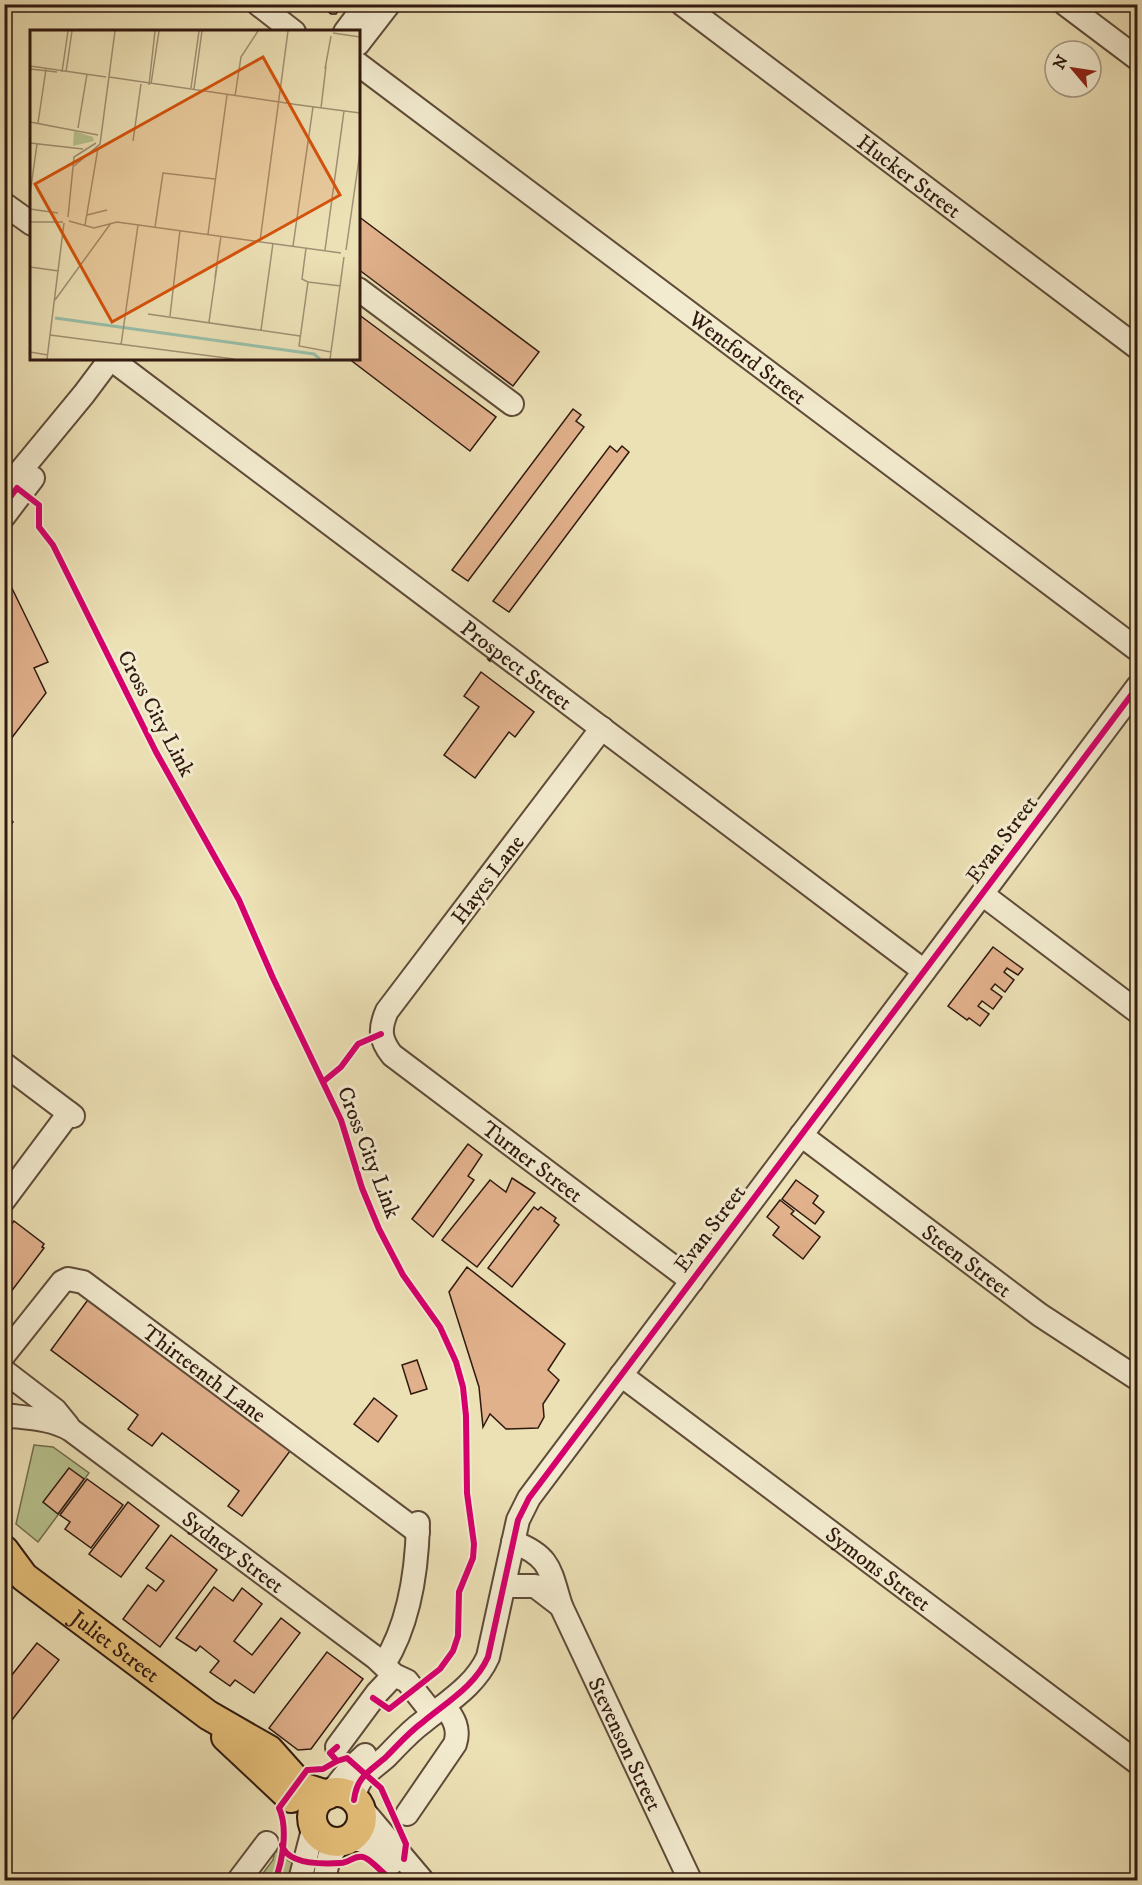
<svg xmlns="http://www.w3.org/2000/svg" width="1142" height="1885" viewBox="0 0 1142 1885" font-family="'IM FELL DW Pica',serif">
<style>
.green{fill:#b7c28e;stroke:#746e4e;stroke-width:1.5}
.building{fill:#e1b18c;stroke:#30190f;stroke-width:1.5}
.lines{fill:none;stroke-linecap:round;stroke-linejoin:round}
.minor-casing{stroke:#5f4b38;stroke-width:26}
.major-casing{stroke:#30190f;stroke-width:32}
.minor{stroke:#f3ebcf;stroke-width:22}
.major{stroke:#e6c07a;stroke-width:28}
.cycleway-casing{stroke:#f3ebcf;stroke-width:10}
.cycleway{stroke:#d6006c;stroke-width:6}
.labels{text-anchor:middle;stroke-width:6;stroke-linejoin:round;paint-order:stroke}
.street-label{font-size:22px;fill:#30190f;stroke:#f3ebcf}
.inset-river{fill:none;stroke:#99bea9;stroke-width:3}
.inset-road{fill:none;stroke:#a19073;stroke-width:1.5}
.view{fill:#d6530c;fill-opacity:0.15;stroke:#d6530c;stroke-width:3}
.inset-edge{fill:none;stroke:#30190f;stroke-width:3}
</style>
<rect width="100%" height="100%" fill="#ece0b5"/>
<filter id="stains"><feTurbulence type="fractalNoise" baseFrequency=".00333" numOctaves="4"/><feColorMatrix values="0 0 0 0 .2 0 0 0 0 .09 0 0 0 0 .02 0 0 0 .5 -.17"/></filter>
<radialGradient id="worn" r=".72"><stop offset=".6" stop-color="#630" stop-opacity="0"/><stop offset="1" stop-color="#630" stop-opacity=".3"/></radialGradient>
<g class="green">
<path d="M34,1445L53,1447L89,1473L38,1542L16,1524Z"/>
<path d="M275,1850L289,1861L296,1864L294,1880H258L273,1860Z"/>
</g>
<g class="building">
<path d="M319,4H343L336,14H331Z"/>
<path d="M358,216L539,352L513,386L358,269Z"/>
<path d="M358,314L496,417L470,451L348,358H358Z"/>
<path d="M573,409L581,415L576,421L584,427L468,581L452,570Z"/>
<path d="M610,446L617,452L622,446L629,452L509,612L493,601Z"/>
<path d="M4,572L48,662L34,668L46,693L4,748Z"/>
<path d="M481,672L534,712L515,737L509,732L475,778L444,755L479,707L464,696Z"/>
<path d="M4,816L13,822L4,833Z"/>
<path d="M993,947L1023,969L1018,975L1007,968L1004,972L1014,980L1005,992L995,984L991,989L1002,997L993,1009L982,1001L978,1006L989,1014L980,1026L969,1018L967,1020L948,1006Z"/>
<path d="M468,1144L482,1155L468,1176L474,1180L433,1237L412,1219Z"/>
<path d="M512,1178L535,1193L477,1267L442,1240L490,1180L506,1192Z"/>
<path d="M796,1180L818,1196L813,1203L824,1212L815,1224L782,1199Z"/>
<path d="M780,1200L794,1211L791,1214L820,1237L803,1259L773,1235L779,1227L767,1217Z"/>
<path d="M534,1207L538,1210L541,1207L556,1218L554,1221L559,1225L512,1287L488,1268Z"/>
<path d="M14,1221L44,1244L42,1247L44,1248L4,1301V1234Z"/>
<path d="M467,1267L565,1344L548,1370L559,1380L543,1404L544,1417L538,1428L506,1429L490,1414L483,1427L479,1387L449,1292Z"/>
<path d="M90,1297L293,1447L242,1516L228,1506L239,1491L162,1433L152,1446L128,1429L138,1415L51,1350Z"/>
<path d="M417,1360L427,1389L411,1394L402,1365Z"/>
<path d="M374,1398L397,1416L378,1442L354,1424Z"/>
<path d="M69,1468L84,1479L58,1514L43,1502Z"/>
<path d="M87,1479L123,1505L91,1548L65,1529L70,1522L60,1515Z"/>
<path d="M128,1502L159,1526L121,1577L89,1554Z"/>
<path d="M171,1535L217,1570L160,1647L123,1619L148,1585L156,1591L164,1581L146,1568Z"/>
<path d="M214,1587L233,1601L242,1588L262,1604L234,1641L252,1655L281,1618L300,1633L254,1693L235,1680L230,1686L210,1672L219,1661L200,1646L196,1651L176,1638Z"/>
<path d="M37,1643L59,1660L4,1730V1685Z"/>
<path d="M327,1652L363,1679L311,1749L298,1750L269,1728Z"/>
</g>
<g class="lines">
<g class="minor-casing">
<g id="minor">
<path d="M258,4L294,32"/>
<path id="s1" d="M682,4L1138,348"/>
<path d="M1065,4L1138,59"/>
<path d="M345,32L366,4"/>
<path d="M358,44L389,4"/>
<path id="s2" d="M358,64L1138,650"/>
<path d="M4,204L32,224"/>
<path d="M358,289L512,404"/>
<path id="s3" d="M111,359L924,971"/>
<path d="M4,491L84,394L111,358"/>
<path d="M4,516L33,478"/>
<path id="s4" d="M602,728L387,1011C379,1029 380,1040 392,1055L692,1281"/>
<path d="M982,894L1138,1012"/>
<path d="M4,1064L73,1116"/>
<path id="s5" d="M801,1135L1040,1315L1138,1379"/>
<path d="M4,1200L69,1113"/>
<path id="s6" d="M4,1355L62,1282L68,1279L83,1282L418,1532"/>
<path d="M4,1371L55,1410L68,1426"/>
<path id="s7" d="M621,1375L1138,1763"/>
<path id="s8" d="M4,1415C27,1418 51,1418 71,1430L376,1658L394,1675L407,1681L433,1714"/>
<path id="s9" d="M513,1542C551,1556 550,1571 561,1606L690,1880"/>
<path d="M504,1586H535L561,1606"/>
<path d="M384,1664C409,1624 417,1571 418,1523"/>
<path d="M337,1747L377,1693L394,1675"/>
<path d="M330,1794L348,1771L365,1755"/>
<path d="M354,1800C357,1776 369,1772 386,1757C398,1745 409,1732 423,1722C447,1702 475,1686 488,1657L518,1520L529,1498L1138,686"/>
<path d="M357,1803L422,1880"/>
<path d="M407,1814L455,1744C460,1729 454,1718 444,1706"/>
<path d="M348,1839C368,1839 379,1849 392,1863"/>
<path d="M239,1880L267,1843"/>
<path d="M300,1880L314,1826"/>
<path d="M324,1880L329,1857L340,1842"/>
</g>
</g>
<g class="major-casing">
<g id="major">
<path id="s10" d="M4,1550L24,1577L208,1715L269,1750L302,1787L327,1795"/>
<path d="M226,1737L291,1798"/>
<circle cx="337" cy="1817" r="25"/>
</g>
</g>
<use href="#minor" class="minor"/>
<use href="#major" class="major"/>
<g class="cycleway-casing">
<g id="cycleway">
<path d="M4,491L11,496L17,488L39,505V527L53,545L156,752L239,900L273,978L341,1120L362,1188L379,1229L403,1275L440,1327L456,1362L463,1387L466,1416L467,1493L474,1544L473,1558L459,1592L458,1636L453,1651L440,1669L389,1709L373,1698"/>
<path d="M324,1081L341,1067L358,1044L381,1034"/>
<path d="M337,1761L347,1758L381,1788L406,1844L404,1859"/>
<path d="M354,1800C357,1776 369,1772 386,1757C398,1745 409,1732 423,1722C447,1702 475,1686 488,1657L518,1520L529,1498L1138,686"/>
<path d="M282,1845C287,1865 324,1864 341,1863C349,1863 354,1855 363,1857C370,1858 384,1875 392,1880"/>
<path d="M275,1880C283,1861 288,1827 279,1808L307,1770L323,1769L337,1761L330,1753L337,1747"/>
</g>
</g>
<use href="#cycleway" class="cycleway"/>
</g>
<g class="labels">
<g class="street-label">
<text dy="8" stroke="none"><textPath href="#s1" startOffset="285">Hucker Street</textPath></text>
<text dy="8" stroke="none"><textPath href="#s2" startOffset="488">Wentford Street</textPath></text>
<text dy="8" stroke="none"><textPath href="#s3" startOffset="508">Prospect Street</textPath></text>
<text transform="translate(157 713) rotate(62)" y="8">Cross City Link</text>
<text transform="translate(1001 839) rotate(-53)" y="8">Evan Street</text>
<text transform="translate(487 879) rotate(-53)" y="8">Hayes Lane</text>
<text transform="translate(370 1152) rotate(69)" y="8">Cross City Link</text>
<text dy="8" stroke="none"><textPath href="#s4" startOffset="579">Turner Street</textPath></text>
<text transform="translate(709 1228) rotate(-53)" y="8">Evan Street</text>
<text dy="8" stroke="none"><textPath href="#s5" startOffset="208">Steen Street</textPath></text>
<text dy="8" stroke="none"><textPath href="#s6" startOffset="267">Thirteenth Lane</textPath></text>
<text dy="8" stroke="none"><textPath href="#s8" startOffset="272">Sydney Street</textPath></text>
<text dy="8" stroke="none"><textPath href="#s7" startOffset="322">Symons Street</textPath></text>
<text dy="8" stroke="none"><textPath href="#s10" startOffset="148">Juliet Street</textPath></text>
<text dy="8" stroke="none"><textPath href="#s9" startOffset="237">Stevenson Street</textPath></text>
</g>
</g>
<g transform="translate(30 30)">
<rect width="330" height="330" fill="#ece0b5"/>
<path d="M44,101L63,107L64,111L43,116Z" fill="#b7c28e"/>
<path class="inset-river" d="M25,288L284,324L290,329"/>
<path class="inset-road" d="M303,3L330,7M0,36L76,47M0,39L27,42M295,39L301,6M32,42L38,1M36,42L42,1M79,47L263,74M121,54L129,1M119,55L125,1M161,58L169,1M164,59L172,1M205,66L211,27L228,1M262,74L330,83M291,78L296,36M0,92L68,105M8,93L16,39M48,98L57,44M103,111L111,54M0,113L53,119M44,136L70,114L85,1M0,164L7,114M0,179L28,183M57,185L77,180M38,187L44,127L66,113M39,191L64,198L87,192L311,223M0,192H33M55,195L68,118M125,197L133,143L185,149M178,204L197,65M230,211L258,1M263,216L283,77M276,218L272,249L278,252L269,316L301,322M295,220L314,81M316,220L330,122M0,237L29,241M185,247L191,206M278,252L311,256M25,270L81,193M118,284L270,306M140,286L150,200M179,292L187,236M231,300L243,213M20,305L204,329M91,315L108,195M0,322L18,325M17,329L34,193M300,329L314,227"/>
<path class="view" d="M233,27L310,165L82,292L5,154Z"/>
<rect width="330" height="330" class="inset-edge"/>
</g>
<rect width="1142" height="1885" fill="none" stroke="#ece0b5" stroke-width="24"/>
<rect x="6" y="6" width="1130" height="1873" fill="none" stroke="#30190f" stroke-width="3"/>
<rect x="12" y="12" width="1118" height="1861" fill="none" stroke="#30190f" stroke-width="1.5"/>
<g transform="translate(1073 69) rotate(299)"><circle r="28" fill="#f3ebcf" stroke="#a59782" stroke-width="1.5"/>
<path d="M0-4.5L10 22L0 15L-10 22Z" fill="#8f2418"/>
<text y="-9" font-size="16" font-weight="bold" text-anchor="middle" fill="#30190f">N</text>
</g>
<rect width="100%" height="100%" filter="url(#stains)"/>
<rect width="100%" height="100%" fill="url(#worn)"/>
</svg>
